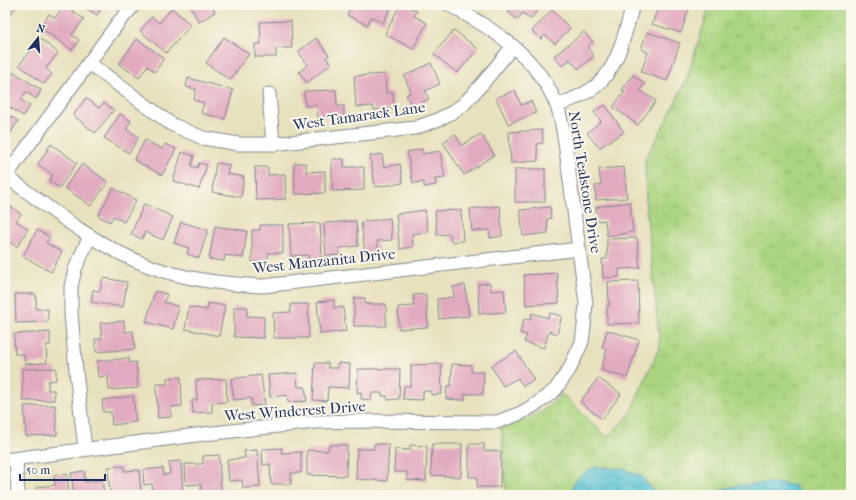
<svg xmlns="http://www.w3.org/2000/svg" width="856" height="500" viewBox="0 0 856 500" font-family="'IM FELL French Canon',serif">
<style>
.grass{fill:url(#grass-tufts);stroke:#62826e}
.water{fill:url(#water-waves);stroke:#397898}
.building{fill:#e2aac0}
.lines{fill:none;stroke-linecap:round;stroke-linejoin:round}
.street-casing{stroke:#82888e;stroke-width:15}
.street{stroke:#fff;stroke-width:13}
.labels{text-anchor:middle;stroke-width:4;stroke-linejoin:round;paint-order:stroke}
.street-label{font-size:15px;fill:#1b2f5e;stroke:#fbf7ec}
</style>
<defs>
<pattern id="grass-tufts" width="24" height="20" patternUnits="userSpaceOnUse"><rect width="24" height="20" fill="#aad47f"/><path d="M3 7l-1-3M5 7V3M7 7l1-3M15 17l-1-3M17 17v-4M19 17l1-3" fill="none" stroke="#92b670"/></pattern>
<pattern id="water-waves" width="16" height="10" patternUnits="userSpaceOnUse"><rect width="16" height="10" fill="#57c2d2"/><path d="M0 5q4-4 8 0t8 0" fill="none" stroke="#479eae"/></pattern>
</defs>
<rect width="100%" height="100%" fill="#fbf7ec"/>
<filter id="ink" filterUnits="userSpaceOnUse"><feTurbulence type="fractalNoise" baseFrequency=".025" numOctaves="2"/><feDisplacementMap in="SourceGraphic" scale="8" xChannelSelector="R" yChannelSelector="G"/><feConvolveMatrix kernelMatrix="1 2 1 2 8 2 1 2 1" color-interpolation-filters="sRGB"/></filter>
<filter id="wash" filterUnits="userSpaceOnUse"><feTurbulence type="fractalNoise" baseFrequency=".012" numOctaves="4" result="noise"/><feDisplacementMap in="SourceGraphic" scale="16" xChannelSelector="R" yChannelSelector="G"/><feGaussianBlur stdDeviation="0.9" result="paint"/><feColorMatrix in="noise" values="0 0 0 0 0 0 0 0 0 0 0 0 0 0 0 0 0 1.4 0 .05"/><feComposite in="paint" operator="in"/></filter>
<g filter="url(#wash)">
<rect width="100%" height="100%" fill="#e8e1be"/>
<path class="grass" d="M710,5H851V495H458L506,493L502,432L500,428C523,422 545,413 562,394L607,437L628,417L660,346L646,207L645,159L666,121L686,80Z"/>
<g class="water">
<path d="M595,467L625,469L641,476L657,495H570L574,483L580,476Z"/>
<path d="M767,483H780L794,486L803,495H712C724,485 752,484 767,483Z"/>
</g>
<g id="blocks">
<g class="building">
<path d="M5,5H18L7,18L5,16Z"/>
<path d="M64,5L84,19L72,35L79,40L72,50L40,27L49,14L55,18Z"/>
<path d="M81,5H104L97,15Z"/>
<path d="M189,5H211L215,12L199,22Z"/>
<path d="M352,5H392L383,23L371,17L367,25L347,15Z"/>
<path d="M400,5H404L417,11L414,16L427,23L413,49L385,34Z"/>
<path d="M513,5H541L531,19L522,13L518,20L508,12Z"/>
<path d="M659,5H690L681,33L652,24Z"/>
<path d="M172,8L191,25L166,53L140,31L152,17L159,23Z"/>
<path d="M552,10L570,28L555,44L545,35L541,39L532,31Z"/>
<path d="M291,21L292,48H276V57H255V44H261L260,22Z"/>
<path d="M454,30L478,49L457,73L434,54Z"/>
<path d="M584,32L593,42L587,47L594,56L578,69L570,59L562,66L554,56Z"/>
<path d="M647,32L680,43L667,81L641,72L648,52L641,49Z"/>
<path d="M224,37L249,54L230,80L206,63Z"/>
<path d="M40,38L58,53L46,68L52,74L44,84L19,65Z"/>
<path d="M316,38L329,55L326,57L331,64L307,83L299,72L308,65L298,52Z"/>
<path d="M137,39L164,58L155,72L147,66L139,78L119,64Z"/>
<path d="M431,63L440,84L425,91L429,99L412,107L406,95L411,92L404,76Z"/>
<path d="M14,72L41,90L36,99L26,92L21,100L30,106L23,116L5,104V85Z"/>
<path d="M385,74L386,93L393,92L394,109L374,110L373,106L356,107L354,76Z"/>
<path d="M633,75L645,84L640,90L656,101L638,125L613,107L625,91L622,90Z"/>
<path d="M188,78L233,90L225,119L201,113L204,103L194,100L196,89L186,87Z"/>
<path d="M336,90L337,106H344V117L318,118L317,105L305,106L304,91Z"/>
<path d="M515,90L521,105L531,101L536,113L508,124L496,98Z"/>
<path d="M86,98L99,108L104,103L114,110L95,133L73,115Z"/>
<path d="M605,105L624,132L599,148L587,133L601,121L594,112Z"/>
<path d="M5,113L18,121L10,134L5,130Z"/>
<path d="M120,114L131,121L126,129L139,137L129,153L104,138Z"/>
<path d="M542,130L543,143L537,144L538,161L511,163L509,132Z"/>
<path d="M455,134L462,145L481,134L494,155L464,175L443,142Z"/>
<path d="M145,140L162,149L165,144L176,149L162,175L134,160Z"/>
<path d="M51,144L77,163L59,188L49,181L53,175L38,164Z"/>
<path d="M422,149L423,154L440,151L445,178L435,179L436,185L424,187V182L413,183L407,152Z"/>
<path d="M182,152L194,156L191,166L197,168L199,163L207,165L199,189L173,181Z"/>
<path d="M382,154L384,167L400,164L403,183L375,187L370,156Z"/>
<path d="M332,159H344V167H364V190L332,191Z"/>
<path d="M216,163L229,165L227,174L244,177L241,197L212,192Z"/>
<path d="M294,163H306V172L325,171V193L295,194Z"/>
<path d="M82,164L108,182L91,206L65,188Z"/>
<path d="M255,167H268V175L285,174L286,199L256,200Z"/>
<path d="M624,167L627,198L596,200L595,186L601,185L599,169Z"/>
<rect x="515" y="169" width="30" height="33"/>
<path d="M113,188L136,200L124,222L113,216L110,222L98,216Z"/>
<path d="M630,202L633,232L607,236L605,220L597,221L596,207Z"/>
<path d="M144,204L173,217L163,240L145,232L142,239L131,234Z"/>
<path d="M10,206L21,214L16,221L28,229L17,247L5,239V213Z"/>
<path d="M500,206L502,236L490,238L489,230L472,231L470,209Z"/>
<path d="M550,207L551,218L547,219L548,233L523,236L520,210Z"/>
<path d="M425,210L428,232L412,234L413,247L400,249L396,214Z"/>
<path d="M461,210L463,241L451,242L450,234L437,235L435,211Z"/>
<path d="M390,218L392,240L377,241L378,251L365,253L361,222Z"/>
<path d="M356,221L358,246L339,248L340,255L326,256L324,223Z"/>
<path d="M181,222L208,230L199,258L187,254L189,248L174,243Z"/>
<path d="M320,223L322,258L309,259L308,255L291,256L289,224Z"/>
<path d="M260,225H283V253H268V262H252V230H260Z"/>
<path d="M215,226L247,231L243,258L225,255L224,261L209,259Z"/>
<path d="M37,230L50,237L46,243L62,252L51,272L23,256Z"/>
<path d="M637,238L640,268L619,269V277L603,278L602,259H607V239Z"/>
<path d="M557,273L559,303L526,305L524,275Z"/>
<path d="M103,278L127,282L123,307L91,302L93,290L100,291Z"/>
<path d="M638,281L639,323L607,324V306H609L608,282Z"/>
<path d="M490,283L491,291L504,290L506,312L479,314L478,284Z"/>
<path d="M465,285L469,316L439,319L437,299L454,297L453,287Z"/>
<path d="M155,291L167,294L164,302L179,307L173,329L146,322Z"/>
<path d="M15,294H36V309H48V322L16,323Z"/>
<path d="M426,294L428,327L399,329L398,307L414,306L413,295Z"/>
<path d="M354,298H365V304H386V326H354Z"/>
<path d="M334,300V308L343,307L346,331L320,334L317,302Z"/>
<path d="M208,303L225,306L219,336L185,329L189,307L207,310Z"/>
<path d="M291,304H308L309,338H274L273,313L291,312Z"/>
<path d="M234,307H247V316L264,317V338L234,337Z"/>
<path d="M532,313L548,318L550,313L562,316L557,334L549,331L544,348L524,342L527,335L520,333L524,319L530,320Z"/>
<path d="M124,321L125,332L133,331L135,349L96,352L95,339H102L100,323Z"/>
<path d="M607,330L639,340L627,378L601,370L607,349L602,348Z"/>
<path d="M50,332V345H46L47,363L25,364L24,354H15L14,334Z"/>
<path d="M516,351L534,380L523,386L518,378L503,386L491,366Z"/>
<path d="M129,358L130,363L136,362L138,388L109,390L108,376L98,377L97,361Z"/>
<path d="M315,363H328V368H338V363L350,364L349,388L328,387L327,401L313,400Z"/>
<path d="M441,364L442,394L431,395V391H423V400L403,399L404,386H411V365Z"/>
<path d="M452,364L471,365V372H484L483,394H465V400L446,399L447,386H451Z"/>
<path d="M56,368V380L48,381V390H54V400L23,401L22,369Z"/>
<path d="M358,369H400L399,399L388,400L387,396H382V393H372L371,400L361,399V392L357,393Z"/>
<path d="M297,373L298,387H305L307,401L288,402L287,395L270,397L268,375Z"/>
<path d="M261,375L265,405L252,406L251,398L234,400L231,379Z"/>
<path d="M181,377L182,406L171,407V417L158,418L156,384H167V378Z"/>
<path d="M598,378L621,394L602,419L580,402Z"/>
<path d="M226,379L227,402L212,403V412L193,413L192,400H197L196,380Z"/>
<path d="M133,396L136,422L112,425L111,412H103L102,400Z"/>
<path d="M55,405L57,435L26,436L24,406Z"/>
<path d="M374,444H389L387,481L356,479L357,449H374Z"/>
<path d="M432,444H462L461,477L431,475Z"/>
<path d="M469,444H484V451H501L500,487H477V477H469Z"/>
<path d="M329,445H347L346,476L307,475V450L328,451Z"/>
<path d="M410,445L427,446L426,481L407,480V472H394L395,449L410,450Z"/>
<path d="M282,448L281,453L301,452V473H291V484H271L270,464L263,465L262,449Z"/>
<path d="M257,450L260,487L243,488L242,480L229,481L227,460L245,458L244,451Z"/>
<path d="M219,455L221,492L201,493V484L186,485L185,464H203V456Z"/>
<path d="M181,461L183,495H153L152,484L144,485L143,470L163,468L164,475L170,474L169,462Z"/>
<path d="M124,466V471L139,470L141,492H130V495H110L108,467Z"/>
<path d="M84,471L85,482L102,480L104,495H74L71,473Z"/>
<path d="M67,474L69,495H37L36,487L55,485L54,475Z"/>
</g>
</g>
</g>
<g filter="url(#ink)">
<use href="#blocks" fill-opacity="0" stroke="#82888e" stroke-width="1"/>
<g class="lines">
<g class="street-casing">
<g id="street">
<path d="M89,63L171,124L203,138L239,144H273L415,128L437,120L453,112L464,104L483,83L513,46"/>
<path d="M269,94L273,144"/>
<path d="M557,106C570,100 585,95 596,86C619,67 625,32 633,5"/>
<path d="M5,175C50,209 96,246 149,266C186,280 224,284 263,286L579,249"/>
<path d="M6,176L118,23L134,5"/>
<path d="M85,449L76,371L71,314V287L75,269L90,236"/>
<path d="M16,459L18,495"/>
<path d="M5,460L204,434L316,422L358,421L497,422L521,413L538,403L555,390L569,370L582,342L584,326L586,303L565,142C563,130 561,117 557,106C537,55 495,31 450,5"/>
</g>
</g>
<use href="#street" class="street"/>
</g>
</g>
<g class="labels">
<g class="street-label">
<text transform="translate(359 116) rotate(-8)" y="5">West Tamarack Lane</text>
<text transform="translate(585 182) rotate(81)" y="5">North Tealstone Drive</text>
<text transform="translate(324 261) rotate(-6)" y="5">West Manzanita Drive</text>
<text transform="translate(295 411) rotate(-4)" y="5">West Windcrest Drive</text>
</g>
</g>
<rect width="856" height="500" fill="none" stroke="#fbf7ec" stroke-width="20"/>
<g transform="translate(38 38) rotate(17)" stroke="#fbf7ec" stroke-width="3" paint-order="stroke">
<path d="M0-3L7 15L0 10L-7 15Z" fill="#1b2f5e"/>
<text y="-6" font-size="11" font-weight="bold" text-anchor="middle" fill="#1b2f5e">N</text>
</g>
<path d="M20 474v6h85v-6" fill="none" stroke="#1b2f5e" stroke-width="2"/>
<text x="26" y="474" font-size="12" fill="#1b2f5e" stroke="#fbf7ec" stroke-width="3" paint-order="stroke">50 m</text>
</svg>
